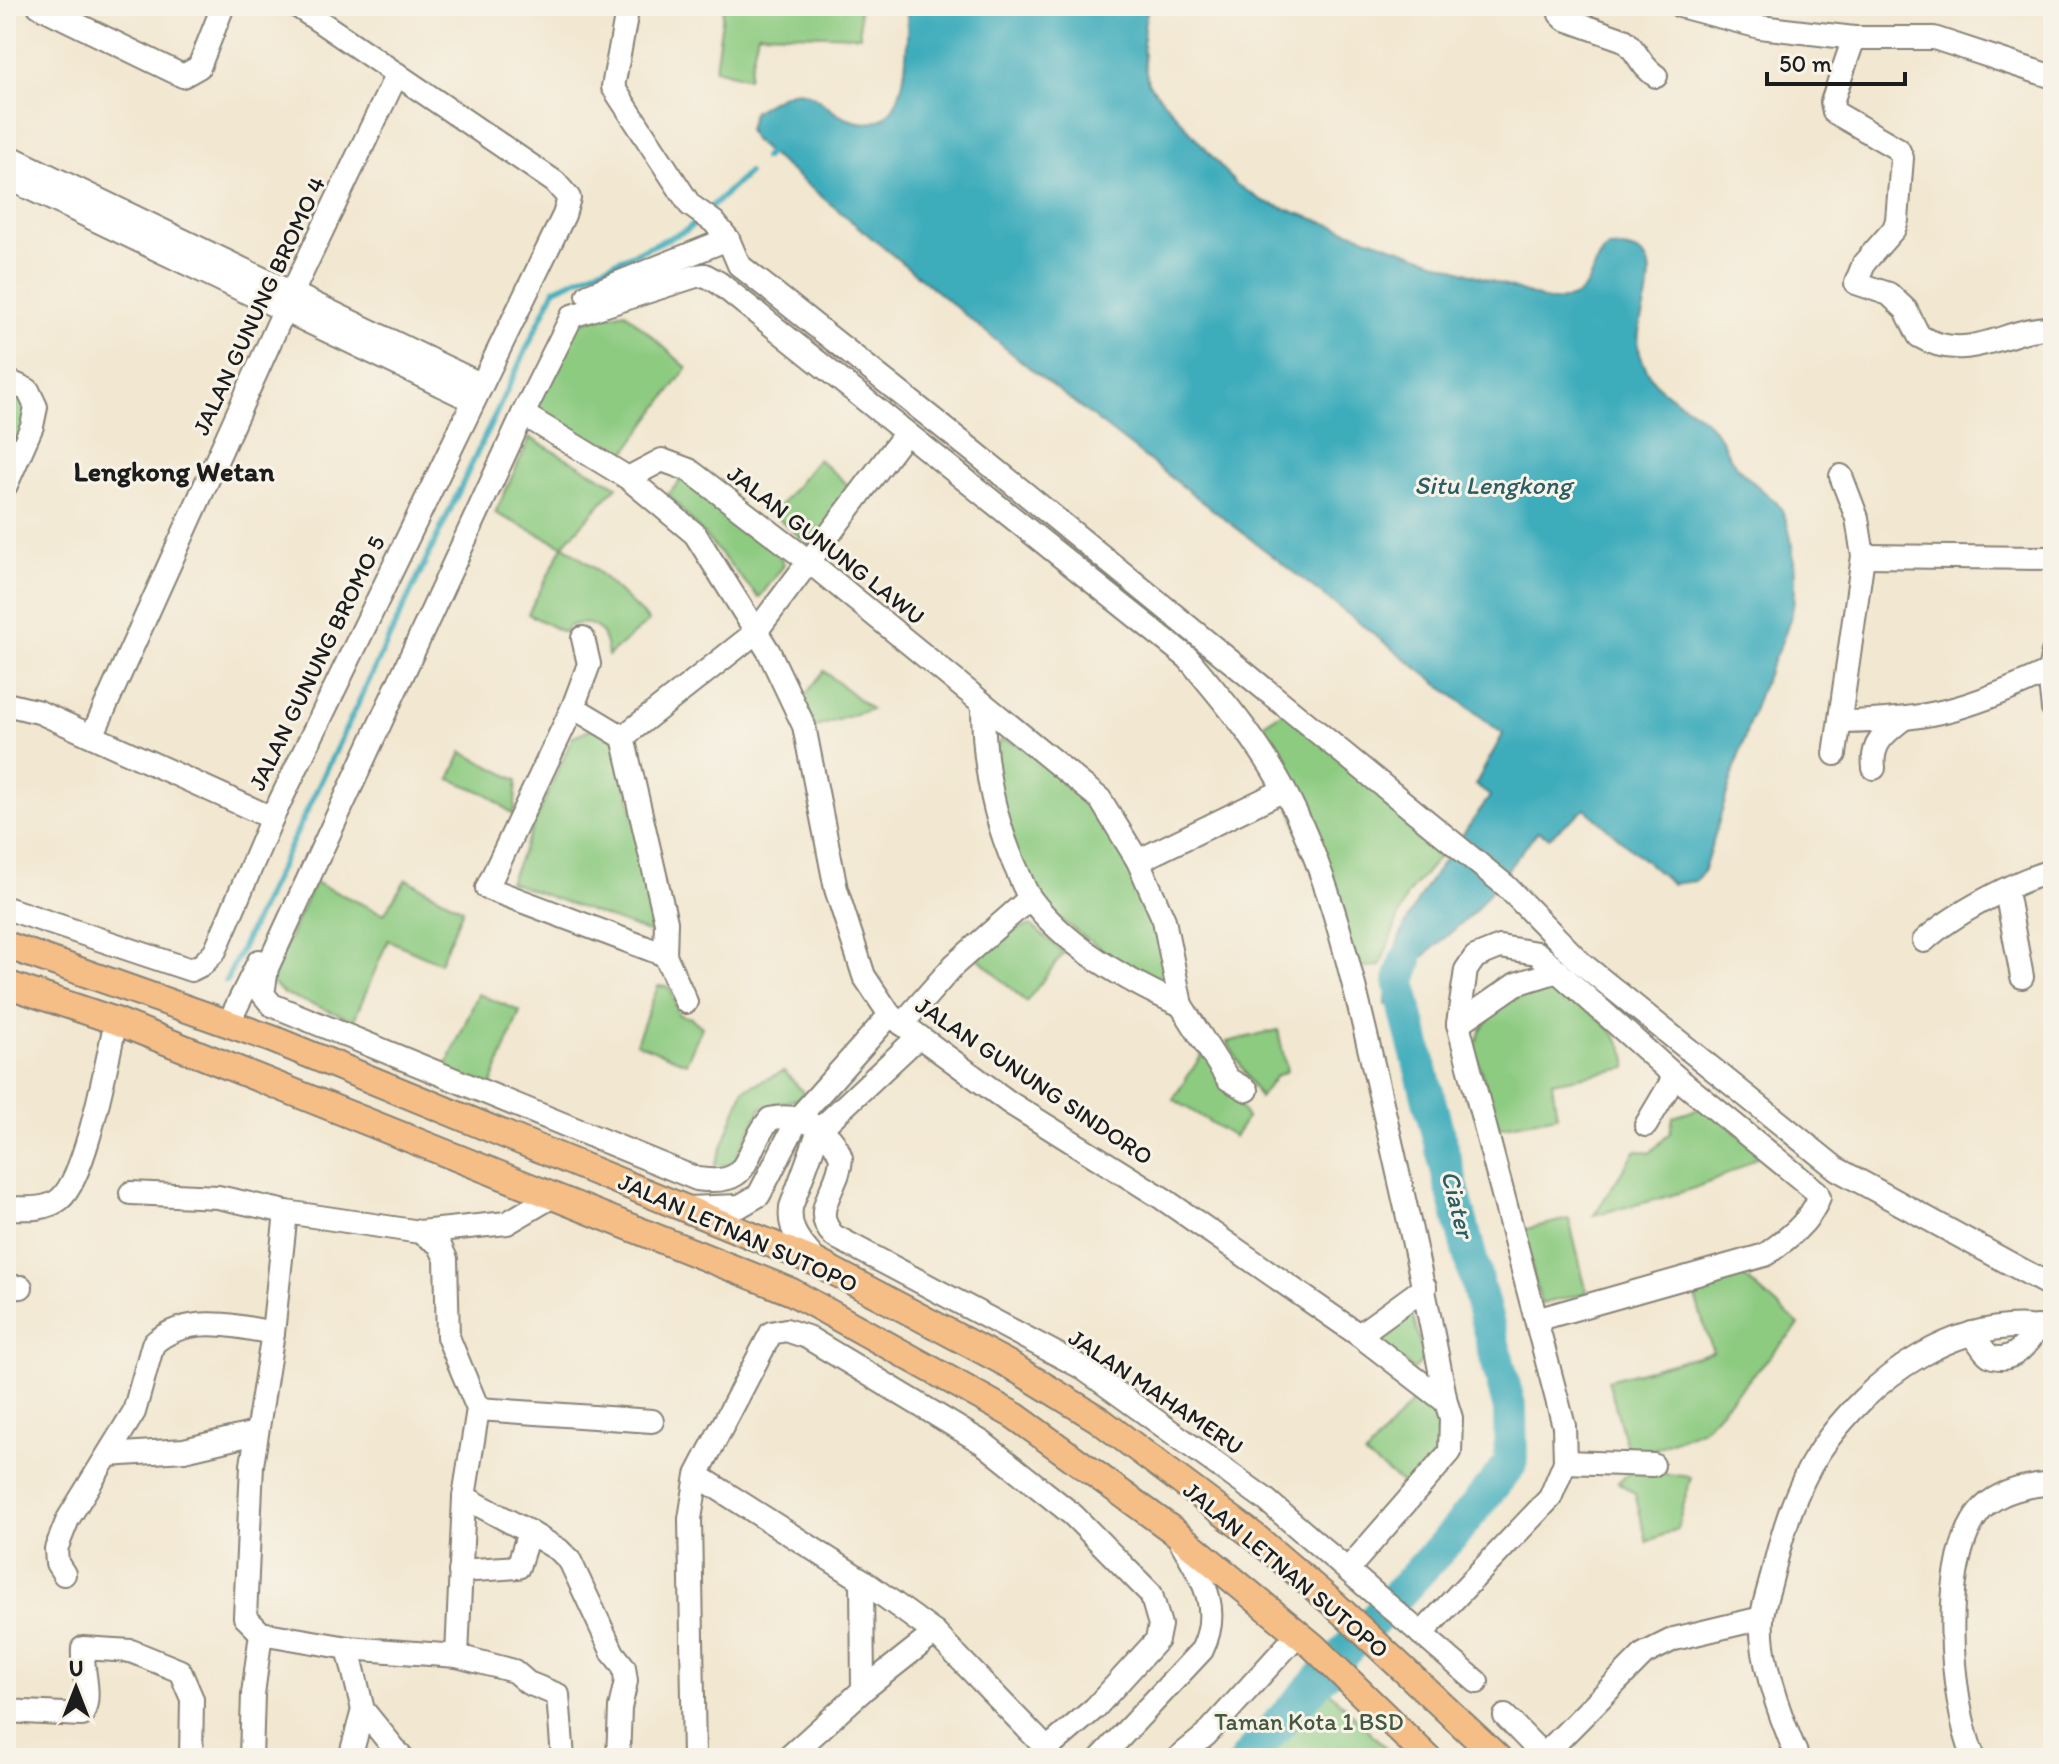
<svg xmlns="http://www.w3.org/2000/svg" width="2059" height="1764" viewBox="0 0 2059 1764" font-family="Itim,sans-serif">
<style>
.green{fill:#8dcb81;stroke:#54744e;stroke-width:2}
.water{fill:#3dacbb;stroke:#2c646c;stroke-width:2}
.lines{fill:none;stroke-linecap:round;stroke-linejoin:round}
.stream{stroke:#3dacbb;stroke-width:6}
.river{stroke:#3dacbb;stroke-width:34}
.minor-casing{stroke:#878276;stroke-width:26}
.major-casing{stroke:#878276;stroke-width:30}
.minor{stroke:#fff;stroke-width:22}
.major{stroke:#f6be87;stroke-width:26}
.labels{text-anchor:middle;stroke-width:6;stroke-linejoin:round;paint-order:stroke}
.street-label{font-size:24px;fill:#1c1c1c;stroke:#f7f3e8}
.park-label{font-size:24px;fill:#44593f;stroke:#f7f3e8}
.water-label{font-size:26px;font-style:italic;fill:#2b5d64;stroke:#f7f3e8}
.quarter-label{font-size:28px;font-weight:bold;fill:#1c1c1c;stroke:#f7f3e8}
</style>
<rect width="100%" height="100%" fill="#f7f3e8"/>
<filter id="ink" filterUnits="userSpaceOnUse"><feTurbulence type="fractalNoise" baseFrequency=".0125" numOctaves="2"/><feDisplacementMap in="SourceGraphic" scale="16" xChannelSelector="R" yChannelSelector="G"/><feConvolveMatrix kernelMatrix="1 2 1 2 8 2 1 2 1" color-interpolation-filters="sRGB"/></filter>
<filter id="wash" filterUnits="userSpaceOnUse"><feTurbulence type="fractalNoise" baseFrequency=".006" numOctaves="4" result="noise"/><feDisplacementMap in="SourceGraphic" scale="32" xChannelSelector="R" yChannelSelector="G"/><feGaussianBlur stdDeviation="1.8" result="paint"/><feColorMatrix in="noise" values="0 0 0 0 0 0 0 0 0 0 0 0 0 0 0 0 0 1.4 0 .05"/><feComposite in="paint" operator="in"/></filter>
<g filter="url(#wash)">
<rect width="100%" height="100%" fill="#f2e7d0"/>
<g class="green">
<path d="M724,6H859L860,36L758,33L748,78L715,69Z"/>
<path d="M625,312L687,368L619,461L535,409L578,322Z"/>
<path d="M6,380L36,407L6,479Z"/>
<path d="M530,438L617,486L563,545L593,567L649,621L608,656C605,630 596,618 568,626L565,633L528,614L563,546L495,513Z"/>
<path d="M818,459L855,491L811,546L773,514Z"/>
<path d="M680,481H688L777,549L784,565L759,598L668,494Z"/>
<path d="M824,671L871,709L810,729L800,702Z"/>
<path d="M1290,707L1447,847L1407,895L1380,966L1349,969L1283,787L1250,733Z"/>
<path d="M596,727L618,743L658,924L656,935L509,882L573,736Z"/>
<path d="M1001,739L1017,744L1100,799L1138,861L1170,970L1164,980L1150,984L1030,898L998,827L994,753Z"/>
<path d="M462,752L517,780L514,815L487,794L450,779Z"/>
<path d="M406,879L463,909L440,963L388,940L354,1020L284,994L270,981L314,882L384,914Z"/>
<path d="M1031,925L1064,953L1026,1002L976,956L1013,930Z"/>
<path d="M658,986L670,987L679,1015L691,1018L702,1027L686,1063L636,1043Z"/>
<path d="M1545,986C1573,995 1631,1035 1627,1068L1552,1082L1557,1116L1499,1127L1474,1049L1481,1029L1498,1008L1518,991Z"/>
<path d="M478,994L520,1011L490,1088L444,1071Z"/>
<path d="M1278,1030L1287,1071L1276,1076L1260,1098L1227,1042Z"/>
<path d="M1205,1050L1247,1118L1234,1137L1173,1099Z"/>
<path d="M784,1071L804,1093L797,1099L761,1108L733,1165H715L744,1089Z"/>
<path d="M1705,1107L1763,1153C1712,1190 1654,1200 1594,1215L1636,1150L1650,1153L1670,1133L1673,1117Z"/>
<path d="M1569,1219L1587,1293L1541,1304L1522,1230Z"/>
<path d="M1740,1273L1799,1325L1703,1429L1630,1459L1608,1380L1713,1352L1691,1285Z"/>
<path d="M1408,1297L1424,1358L1414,1370L1368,1335Z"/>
<path d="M1418,1395C1458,1436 1440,1451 1406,1486L1365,1456Z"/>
<path d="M1633,1470L1691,1477L1677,1529L1647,1542L1635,1494L1618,1482Z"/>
<path d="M1309,1671L1396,1758H1228Z"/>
</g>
<path class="water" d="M907,6H1149C1140,31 1143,58 1148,83L1236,184L1263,201L1549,301C1595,301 1583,276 1607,248C1687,243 1628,317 1640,353C1655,402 1688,398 1714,429C1722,438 1725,451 1732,460C1744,477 1761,488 1776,502C1793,519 1797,577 1794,601C1790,633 1768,667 1758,697C1738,754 1722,813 1704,870L1695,881L1672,884L1585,809L1549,837L1538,831L1474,912L1415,964L1410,985L1415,1002L1386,1005C1385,926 1447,859 1490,796L1475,785L1503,734L1032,370L753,140L748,130L753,112C765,105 779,95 792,92C811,87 825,108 841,116C913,150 907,47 907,6Z"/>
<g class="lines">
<g class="stream">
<path d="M764,158L769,153"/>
<path d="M708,210L748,173"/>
<path d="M226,981L555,289L687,230L700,218"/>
</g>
<path class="river" d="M1247,1758L1451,1537L1511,1463L1510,1409L1407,1016L1400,981L1406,960"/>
</g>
</g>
<g filter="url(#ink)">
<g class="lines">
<g class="minor-casing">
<g id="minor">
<path d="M39,6L183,76L199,67L223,6"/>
<path d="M628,6L613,87L690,205L714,222L728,239L739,265L973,451L1506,886L1580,962L1837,1169L2053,1287"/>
<path d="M1561,6L1560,14L1565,19L1624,40C1638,51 1640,66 1656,76"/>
<path d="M1680,6L1760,27L1854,38H1934L2053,77"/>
<path d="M1854,38L1832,102L1834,112L1898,149L1902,158L1897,220L1894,229L1864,263L1856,283L1889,294L1906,310L1919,336C1969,366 2008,326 2053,328"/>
<path d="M6,155L480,384"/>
<path d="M6,177L472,400"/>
<path d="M588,295L728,239"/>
<path d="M6,380L28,390L36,407L32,426L6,485"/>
<path d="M523,414L628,478L695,534L769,652L804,726L836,889L864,976L890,1015L1010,1103L1162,1198L1359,1335"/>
<path d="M628,478L662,460L689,470L807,560L1100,799L1138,861L1164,920L1181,1005L1228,1079L1247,1090"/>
<path d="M1863,556L2053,558"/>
<path d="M583,638L589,664L573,707L487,888L665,955L666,922L623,737"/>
<path d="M2053,652L2049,672L2053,709"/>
<path d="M6,704L39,712L272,818"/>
<path d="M983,704C983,761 992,814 1015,866C1020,876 1024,890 1031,899C1067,947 1127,981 1181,1005"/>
<path d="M573,707L623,737L755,633L905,434"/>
<path d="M1841,722C1930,721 1970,708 2049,672"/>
<path d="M92,736L292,293L397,74"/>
<path d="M1835,754L1863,556L1857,518L1841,476"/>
<path d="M1874,768C1871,743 1884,734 1903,719"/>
<path d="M1138,861L1284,790"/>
<path d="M2006,891L2022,977"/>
<path d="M6,908L191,970L203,964L215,951L272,818L564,215L569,198L555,182L297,6"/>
<path d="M1924,941C1950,916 2018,879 2053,871"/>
<path d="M665,955L686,1002"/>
<path d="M228,1024L259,961"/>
<path d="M902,1024L954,965L1030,898"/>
<path d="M1458,1024L1516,984L1558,971"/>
<path d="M1646,1125L1675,1076"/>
<path d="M131,1193L218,1197L286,1212"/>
<path d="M6,1208C23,1208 46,1211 60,1199C87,1176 107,1058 116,1021"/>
<path d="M687,1208L740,1206L759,1195L799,1117L890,1015"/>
<path d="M420,1232L439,1244L446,1259L448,1337L478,1409L464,1497L457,1656L348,1648L261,1633L245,1617L252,1465L273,1333L286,1212L420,1232L507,1223L553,1196"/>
<path d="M817,1262C801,1243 788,1232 791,1207L819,1130L918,1037"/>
<path d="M6,1288L21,1287"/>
<path d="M1972,1333C1977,1339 1985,1355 1993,1357C2015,1363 2029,1341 2038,1327"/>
<path d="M1446,1402C1426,1293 1401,1185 1376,1077C1352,977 1331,874 1281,784C1256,738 1221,698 1188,658L719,283L705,275L696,276L572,316L523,414L267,968L263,994L272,1005L697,1179C756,1187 740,1154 770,1119C799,1112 832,1129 841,1158C840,1188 808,1210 834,1236L1081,1367L1265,1499L1477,1682"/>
<path d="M478,1409L652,1421"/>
<path d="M108,1455L184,1450L256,1433"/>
<path d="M1565,1462L1653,1465"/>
<path d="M464,1497L529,1532"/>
<path d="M1349,1568L1450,1452L1451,1418L1446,1402L1359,1335L1425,1287"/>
<path d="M460,1571L518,1567L529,1532L559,1550L570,1561L613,1653L624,1667L626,1681L620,1708L618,1758"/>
<path d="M64,1574L57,1563L56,1549L68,1519L134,1412L153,1344C186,1314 233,1325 273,1333"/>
<path d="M862,1580L863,1690"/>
<path d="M1421,1634L1550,1498L1565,1462L1564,1426L1458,1024L1466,970L1475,957L1500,947L1537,953L1675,1076L1817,1192L1819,1197C1810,1223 1786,1240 1765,1255L1536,1320"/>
<path d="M348,1648L363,1710L402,1758"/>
<path d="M457,1656L514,1671L528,1683L558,1695L563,1758"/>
<path d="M6,1711L82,1715C93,1694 81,1670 83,1648L131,1651L180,1671L192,1699L191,1758"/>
<path d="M1505,1716L1546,1758"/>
<path d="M1544,1755L1644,1654L1674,1639L1762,1618"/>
<path d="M251,1758L253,1694L261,1633"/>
<path d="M350,1758L363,1710"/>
<path d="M694,1758L690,1519L697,1475L771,1333L786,1330L807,1337L983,1443L1073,1515L1151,1594L1160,1625L1157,1640L1095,1708L1047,1749L935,1633L862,1580L697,1475"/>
<path d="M788,1758L863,1690L935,1633"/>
<path d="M1101,1758L1202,1650C1223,1607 1201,1577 1180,1540"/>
<path d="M1178,1758L1206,1735L1298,1634"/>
<path d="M1798,1758C1781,1719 1759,1662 1762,1618C1763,1604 1769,1590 1772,1576C1782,1534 1795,1489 1819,1452C1868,1378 1960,1311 2053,1330"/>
<path d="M1974,1758C1950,1702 1937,1553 1984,1507C2001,1490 2030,1485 2053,1483"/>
</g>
</g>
<g class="major-casing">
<g id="major">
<path d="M6,945L272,1039L818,1263L1008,1364L1098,1419L1254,1536L1336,1606L1498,1758"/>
<path d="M6,984L116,1021L792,1292L1015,1416L1175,1532L1313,1646L1428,1758"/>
</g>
</g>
<use href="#minor" class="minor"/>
<use href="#major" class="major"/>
</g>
</g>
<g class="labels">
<g class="street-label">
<text transform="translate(259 306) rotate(-65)" y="8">JALAN GUNUNG BROMO 4</text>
<text transform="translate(826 545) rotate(38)" y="8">JALAN GUNUNG LAWU</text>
<text transform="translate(317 663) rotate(-64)" y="8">JALAN GUNUNG BROMO 5</text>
<text transform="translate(1034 1081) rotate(34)" y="8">JALAN GUNUNG SINDORO</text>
<text transform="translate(738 1233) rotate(24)" y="8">JALAN LETNAN SUTOPO</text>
<text transform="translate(1156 1392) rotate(34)" y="8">JALAN MAHAMERU</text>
<text transform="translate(1286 1570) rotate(40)" y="8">JALAN LETNAN SUTOPO</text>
</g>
<g class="park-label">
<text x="1309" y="1730">Taman Kota 1 BSD</text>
</g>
<g class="water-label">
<text x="1493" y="494">Situ Lengkong</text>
<text transform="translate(1458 1204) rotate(76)" y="9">Ciater</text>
</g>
<g class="quarter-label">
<text x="174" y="481">Lengkong Wetan</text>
</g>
</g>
<rect width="2059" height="1764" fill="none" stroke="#f7f3e8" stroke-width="32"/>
<g transform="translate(76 1688)" stroke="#f7f3e8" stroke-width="6" paint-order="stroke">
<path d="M0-6L14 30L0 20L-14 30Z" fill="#1c1c1c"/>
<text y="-12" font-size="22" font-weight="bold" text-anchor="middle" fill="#1c1c1c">U</text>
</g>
<path d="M1767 72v12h138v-12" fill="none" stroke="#1c1c1c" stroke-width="4"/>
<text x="1779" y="72" font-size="24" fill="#1c1c1c" stroke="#f7f3e8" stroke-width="6" paint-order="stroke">50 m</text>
</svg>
